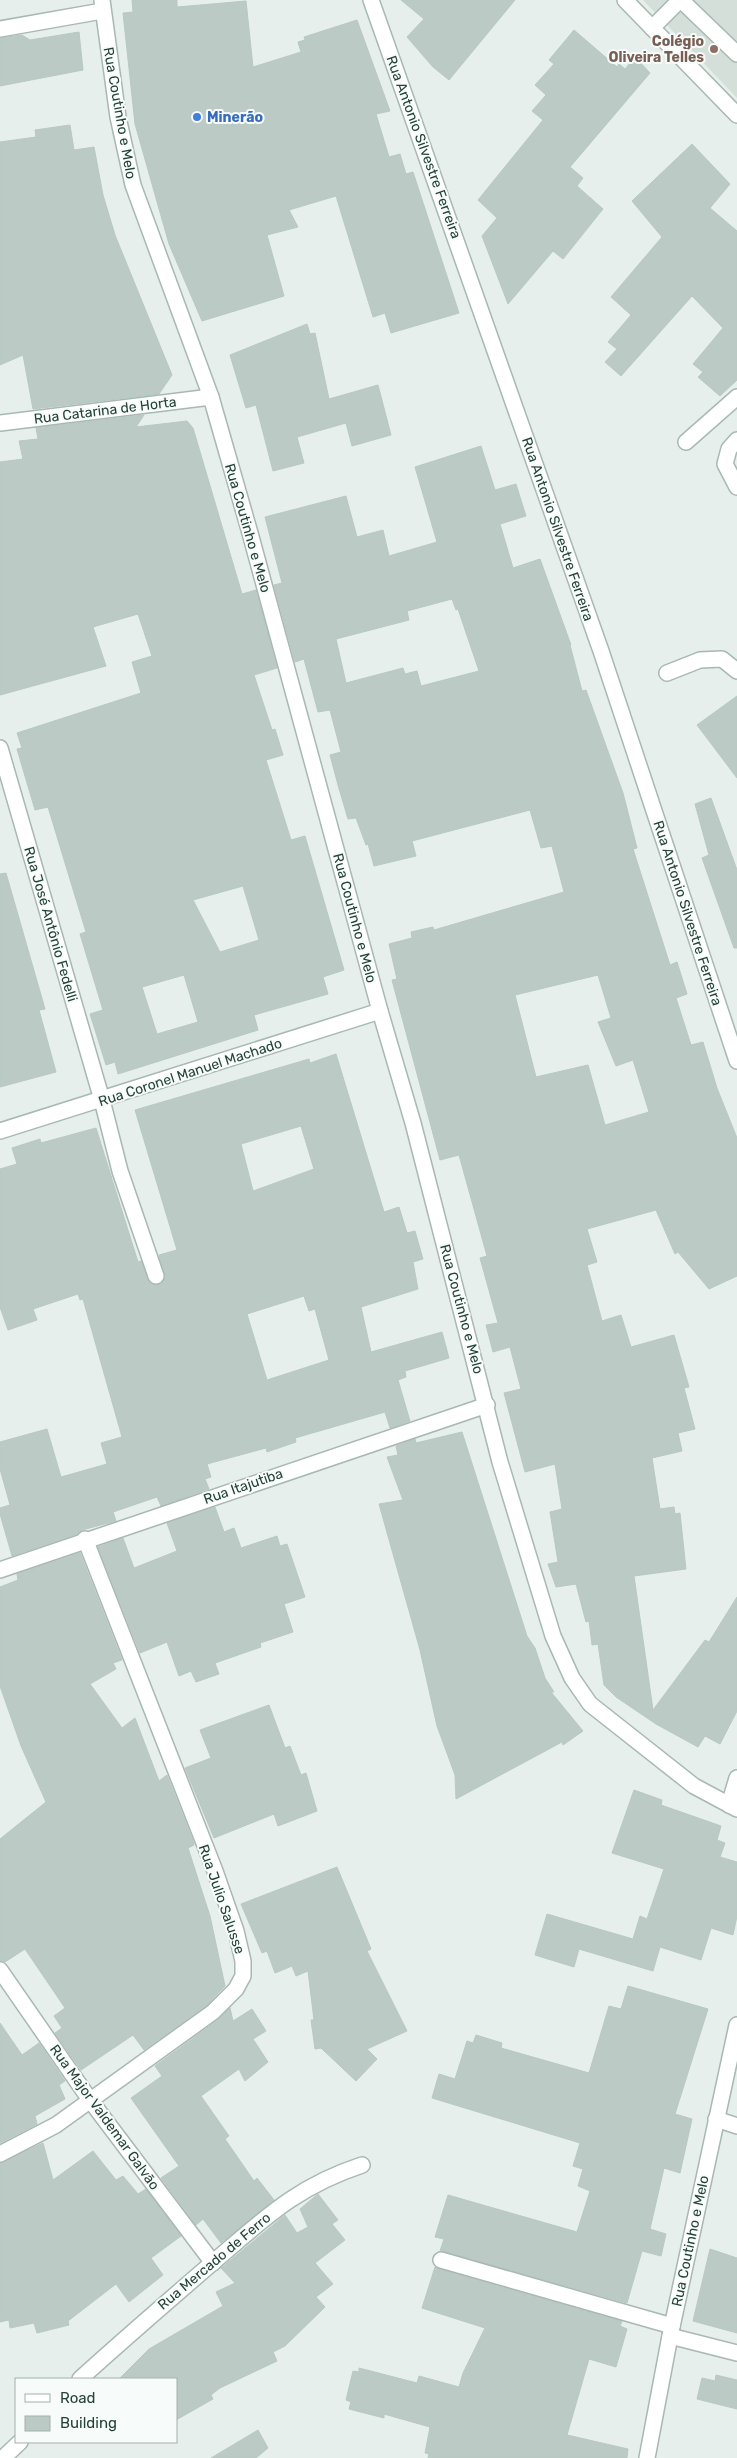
<svg xmlns="http://www.w3.org/2000/svg" width="737" height="2458" viewBox="0 0 737 2458" font-family="Rubik,sans-serif">
<style>
.built{fill:#d4dfda}
.building{fill:#bbcac4;stroke:#b8c9c2;fill-rule:evenodd}
.lines{fill:none;stroke-linecap:round;stroke-linejoin:round}
.minor-casing{stroke:#a8b8b2;stroke-width:18}
.minor{stroke:#fff;stroke-width:15}
.education-dot{fill:#8d6e63;stroke:#f7fbf9;stroke-width:2}
.shop-dot{fill:#3f7fe0;stroke:#f7fbf9;stroke-width:2}
.labels{text-anchor:middle;stroke-width:4;stroke-linejoin:round;paint-order:stroke}
.education-label{font-size:14px;font-weight:bold;fill:#785e54;stroke:#f7fbf9;text-anchor:end}
.street-label{font-size:14px;fill:#24423a;stroke:#f7fbf9}
.shop-label{font-size:14px;font-weight:bold;fill:#366cbe;stroke:#f7fbf9;text-anchor:start}
</style>
<rect width="100%" height="100%" fill="#e6efeb"/>
<path class="built" d="M643,0H737V98Z"/>
<g class="building">
<path d="M132,0H177V7L246,1L253,67L301,52L298,42L305,40L304,37L357,20L390,111L376,114L389,157L400,154L406,174L413,172L459,313L391,333L385,313L373,317L336,196L289,210L298,227L267,235L284,296L202,321L169,244L135,124L123,13L133,12Z"/>
<path d="M401,0H515L449,80L433,67L407,37L424,19Z"/>
<path d="M574,30L617,67L619,64L625,69L635,57L650,73L570,167L583,178L577,186L603,209L563,259L553,251L508,304L482,236L497,218L478,200L543,120L532,111L546,95L535,85L554,64L549,60Z"/>
<path d="M79,32L83,70L0,86V38L22,35L30,40Z"/>
<path d="M70,125L74,150L94,147L103,195L115,235L172,375L159,394L33,409L23,355L0,365V142L36,137L35,130Z"/>
<path d="M692,144L730,184L710,208L737,231V380L720,396L698,377L703,372L693,364L723,328L692,296L621,376L605,362L617,349L608,342L631,315L611,297L662,237L632,201Z"/>
<path d="M307,324L310,334L315,333L329,399L378,385L391,435L352,446L346,423L297,437L304,463L273,471L256,405L246,408L230,355Z"/>
<path d="M144,415L136,427L187,421L193,428L242,594L256,590L277,668L254,675L272,730L275,729L283,755L266,760L291,840L305,836L344,970L323,977L328,994L254,1015L258,1030L118,1074L115,1062L106,1065L90,1014L103,1010L80,934L86,932L48,807L35,810L17,749L22,748L17,733L141,693L132,662L152,656L138,614L93,627L106,666L0,695V462L23,459L19,441L38,439L36,428ZM243,886L259,940L220,952L193,900ZM184,975L198,1022L157,1034L142,987Z"/>
<path d="M481,446L495,490L516,484L526,516L500,524L513,568L540,559L571,645H570L582,691L586,690L623,793L637,848L633,849L670,965L677,962L687,994L676,998L691,1045L703,1042L717,1088L737,1138V1276L709,1289L678,1252L675,1254L656,1210L587,1229L597,1262L587,1265L602,1321L621,1315L631,1347L674,1335L689,1387L684,1388L695,1429L678,1433L682,1451L652,1458L660,1509L674,1507L675,1514L680,1513L686,1569L634,1576L653,1710L705,1640L709,1642L737,1597V1711L720,1744L705,1736L698,1747L656,1724L616,1697L604,1685L598,1644L592,1645L589,1621L586,1622L576,1584L556,1587L548,1564L558,1562L550,1512L562,1509L555,1464L525,1472L504,1393L521,1389L510,1347L493,1352L486,1325L498,1323L480,1258L487,1256L459,1155L440,1160L392,980L397,979L389,944L412,938L411,932L433,927L434,930L564,892L552,846L541,848L530,810L412,841L416,856L374,866L368,844L366,845L356,818L348,819L338,785L330,755L341,752L330,710L318,712L304,659L295,662L274,585L282,583L265,517L346,496L357,537L383,530L389,556L437,542L415,467ZM452,599L456,610L458,609L479,671L421,686L417,671L405,674L403,668L346,683L336,639L409,620L407,611ZM598,975L611,1018L598,1022L616,1066L633,1060L649,1112L605,1125L588,1065L536,1077L515,995Z"/>
<path d="M737,696V778L697,725Z"/>
<path d="M711,798L737,870V948H734L702,858L709,855L695,804Z"/>
<path d="M6,873L45,1009L39,1010L56,1072L0,1087V874Z"/>
<path d="M336,1054L384,1212L399,1207L407,1233L415,1231L423,1259L413,1262L418,1289L361,1307L371,1352L442,1332L449,1358L405,1371L406,1377L398,1380L410,1421L390,1428L385,1412L295,1438L296,1442L267,1452L266,1448L207,1464L211,1477L205,1479L209,1489L161,1506L157,1497L113,1512L116,1521L82,1530L77,1534L12,1556L0,1514V1508L10,1505L0,1469V1442L47,1429L61,1477L107,1464L101,1443L122,1437L83,1299L80,1300L78,1294L33,1309L37,1320L8,1330L0,1307V1169L17,1164L12,1148L40,1139L41,1143L96,1128L138,1262L141,1261L150,1283L159,1285L165,1277L159,1255L177,1250L135,1110L309,1059L310,1063ZM301,1126L314,1169L253,1191L241,1144ZM304,1296L309,1311L315,1309L329,1360L267,1380L247,1314Z"/>
<path d="M462,1432L527,1636L535,1648L545,1678L554,1692H551L583,1731L563,1745L562,1742L456,1799L455,1775L437,1726L420,1650L379,1504L403,1500L387,1457L398,1455L396,1446L415,1439L416,1443Z"/>
<path d="M215,1507L224,1532L234,1528L241,1548L277,1536L280,1546L287,1544L305,1597L284,1604L293,1632L260,1643L261,1647L215,1663L219,1674L196,1682L191,1671L179,1676L167,1642L140,1653L98,1547L123,1538L134,1568L177,1551L167,1523Z"/>
<path d="M80,1553L122,1660L113,1663L116,1669L90,1684L122,1728L135,1718L159,1781L167,1775L193,1841L194,1845L188,1848L210,1916L225,1986L207,2005L144,2050L133,2035L81,2070L55,2033L62,2028L54,2016L65,2008L25,1949L5,1962L0,1961V1839L46,1802L21,1746L0,1686V1587L18,1580L17,1574Z"/>
<path d="M269,1705L285,1748L290,1746L301,1775L306,1773L317,1811L278,1826L274,1814L214,1838L185,1768L211,1758L200,1730Z"/>
<path d="M634,1790L662,1800L661,1805L721,1826L717,1840L725,1843L720,1857L737,1862V1916L733,1935L711,1928L701,1960L660,1947L653,1971L579,1949L574,1967L535,1955L547,1914L633,1939L640,1916L647,1919L664,1869L612,1853Z"/>
<path d="M337,1867L371,1949L367,1951L407,2031L367,2049L377,2059L356,2081L321,2048L315,2049L311,2020H314L308,1971L296,1976L292,1966L275,1973L267,1951L262,1953L241,1904Z"/>
<path d="M628,1986L708,2009L675,2114L692,2119L680,2173L664,2168L650,2229L666,2234L661,2256L642,2251L627,2303L440,2251L444,2239L435,2237L448,2195L577,2232L590,2191L578,2186L583,2169L573,2166L580,2143L432,2098L439,2074L455,2079L467,2041L473,2043L476,2035L502,2043L501,2048L589,2073L609,2006L621,2009Z"/>
<path d="M230,2008L233,2021L252,2009L266,2031L253,2039L268,2062L245,2081L239,2069L201,2096L229,2136L225,2139L254,2181L257,2178L274,2200L221,2243L203,2219L196,2225L161,2178L179,2166L131,2098L162,2076L155,2066L218,2020Z"/>
<path d="M0,2023L22,2055L39,2043L65,2081L59,2085L65,2099L35,2116L37,2124L0,2143Z"/>
<path d="M43,2143L53,2180L93,2151L116,2180L123,2176L138,2194L146,2189L181,2236L151,2258L163,2275L129,2302L116,2284L68,2321L69,2325L37,2333L34,2323L10,2328L9,2320L0,2322V2163Z"/>
<path d="M318,2194L338,2220L332,2224L345,2240L315,2263L333,2284L316,2297L325,2307L285,2346L273,2352L277,2361L220,2388L211,2395L213,2399L176,2420V2379H119L149,2349L223,2306L216,2292L235,2283L221,2268L285,2215L297,2233L308,2227L300,2209Z"/>
<path d="M710,2249L737,2258V2333L693,2321Z"/>
<path d="M435,2267L622,2321L620,2326L627,2329L616,2367L589,2359L567,2435L628,2449L627,2458H428L429,2454L425,2453L430,2427L384,2414V2418L349,2409L351,2402L346,2400L353,2371L359,2372V2368L417,2383L419,2376L459,2387L463,2373L485,2328L422,2308Z"/>
<path d="M716,2375L737,2380V2409L697,2399L702,2378L715,2381Z"/>
<path d="M258,2430L268,2448L256,2458H211Z"/>
</g>
<g class="lines">
<g class="minor-casing">
<g id="minor">
<path d="M102,0L118,117L133,185L211,397L250,533L380,1011L413,1123L500,1462L553,1636L572,1678L590,1704L694,1786L737,1809"/>
<path d="M371,0L601,651L737,1061"/>
<path d="M625,0L737,115"/>
<path d="M681,0L737,54"/>
<path d="M652,28L680,0"/>
<path d="M0,29L102,11"/>
<path d="M0,423L211,397"/>
<path d="M737,440L729,449L725,464L737,487"/>
<path d="M686,442L737,397"/>
<path d="M667,673L700,660L722,659L737,671"/>
<path d="M0,748L102,1100L120,1171L156,1276"/>
<path d="M0,1131L380,1011"/>
<path d="M0,1570L487,1405"/>
<path d="M729,1805L737,1778"/>
<path d="M0,1970L90,2100L213,2263"/>
<path d="M716,2119L737,2126"/>
<path d="M0,2154L56,2125L213,2012L236,1989L243,1976V1961L236,1931L215,1871L85,1539"/>
<path d="M441,2260L672,2326"/>
<path d="M670,2336L737,2353"/>
<path d="M80,2379C123,2340 167,2302 211,2264C263,2220 295,2187 362,2165"/>
<path d="M3,2458L20,2442"/>
<path d="M647,2458L670,2336L737,2025"/>
</g>
</g>
<use href="#minor" class="minor"/>
</g>
<circle class="education-dot" cx="714" cy="49" r="5"/>
<circle class="shop-dot" cx="197" cy="117" r="5"/>
<g class="labels">
<g class="education-label">
<text x="704" y="46">Colégio<tspan x="704" dy="16">Oliveira Telles</tspan></text>
</g>
<g class="street-label">
<text transform="translate(120 113) rotate(80)" y="5">Rua Coutinho e Melo</text>
<text transform="translate(424 147) rotate(70)" y="5">Rua Antonio Silvestre Ferreira</text>
<text transform="translate(105 410) rotate(-7)" y="5">Rua Catarina de Horta</text>
<text transform="translate(248 528) rotate(74)" y="5">Rua Coutinho e Melo</text>
<text transform="translate(558 529) rotate(71)" y="5">Rua Antonio Silvestre Ferreira</text>
<text transform="translate(688 913) rotate(72)" y="5">Rua Antonio Silvestre Ferreira</text>
<text transform="translate(355 918) rotate(75)" y="5">Rua Coutinho e Melo</text>
<text transform="translate(51 924) rotate(74)" y="5">Rua José Antônio Fedelli</text>
<text transform="translate(190 1072) rotate(-18)" y="5">Rua Coronel Manuel Machado</text>
<text transform="translate(462 1309) rotate(75)" y="5">Rua Coutinho e Melo</text>
<text transform="translate(243 1486) rotate(-19)" y="5">Rua Itajutiba</text>
<text transform="translate(222 1899) rotate(71)" y="5">Rua Julio Salusse</text>
<text transform="translate(105 2117) rotate(54)" y="5">Rua Major Valdemar Galvão</text>
<text transform="translate(690 2241) rotate(-78)" y="5">Rua Coutinho e Melo</text>
<text transform="translate(214 2261) rotate(-40)" y="5">Rua Mercado de Ferro</text>
</g>
<g class="shop-label">
<text x="207" y="122">Minerão</text>
</g>
</g>
<rect x="15" y="2378" width="162" height="65" fill="#f7fbf9" stroke="#a3b1ad"/>
<rect x="25" y="2394" width="25" height="8" fill="#ffffff" stroke="#a3b1ad"/>
<text x="60" y="2403" font-size="15" fill="#24423a">Road</text>
<rect x="25" y="2416" width="25" height="15" fill="#bbcac4" stroke="#a3b1ad"/>
<text x="60" y="2428" font-size="15" fill="#24423a">Building</text>
</svg>
